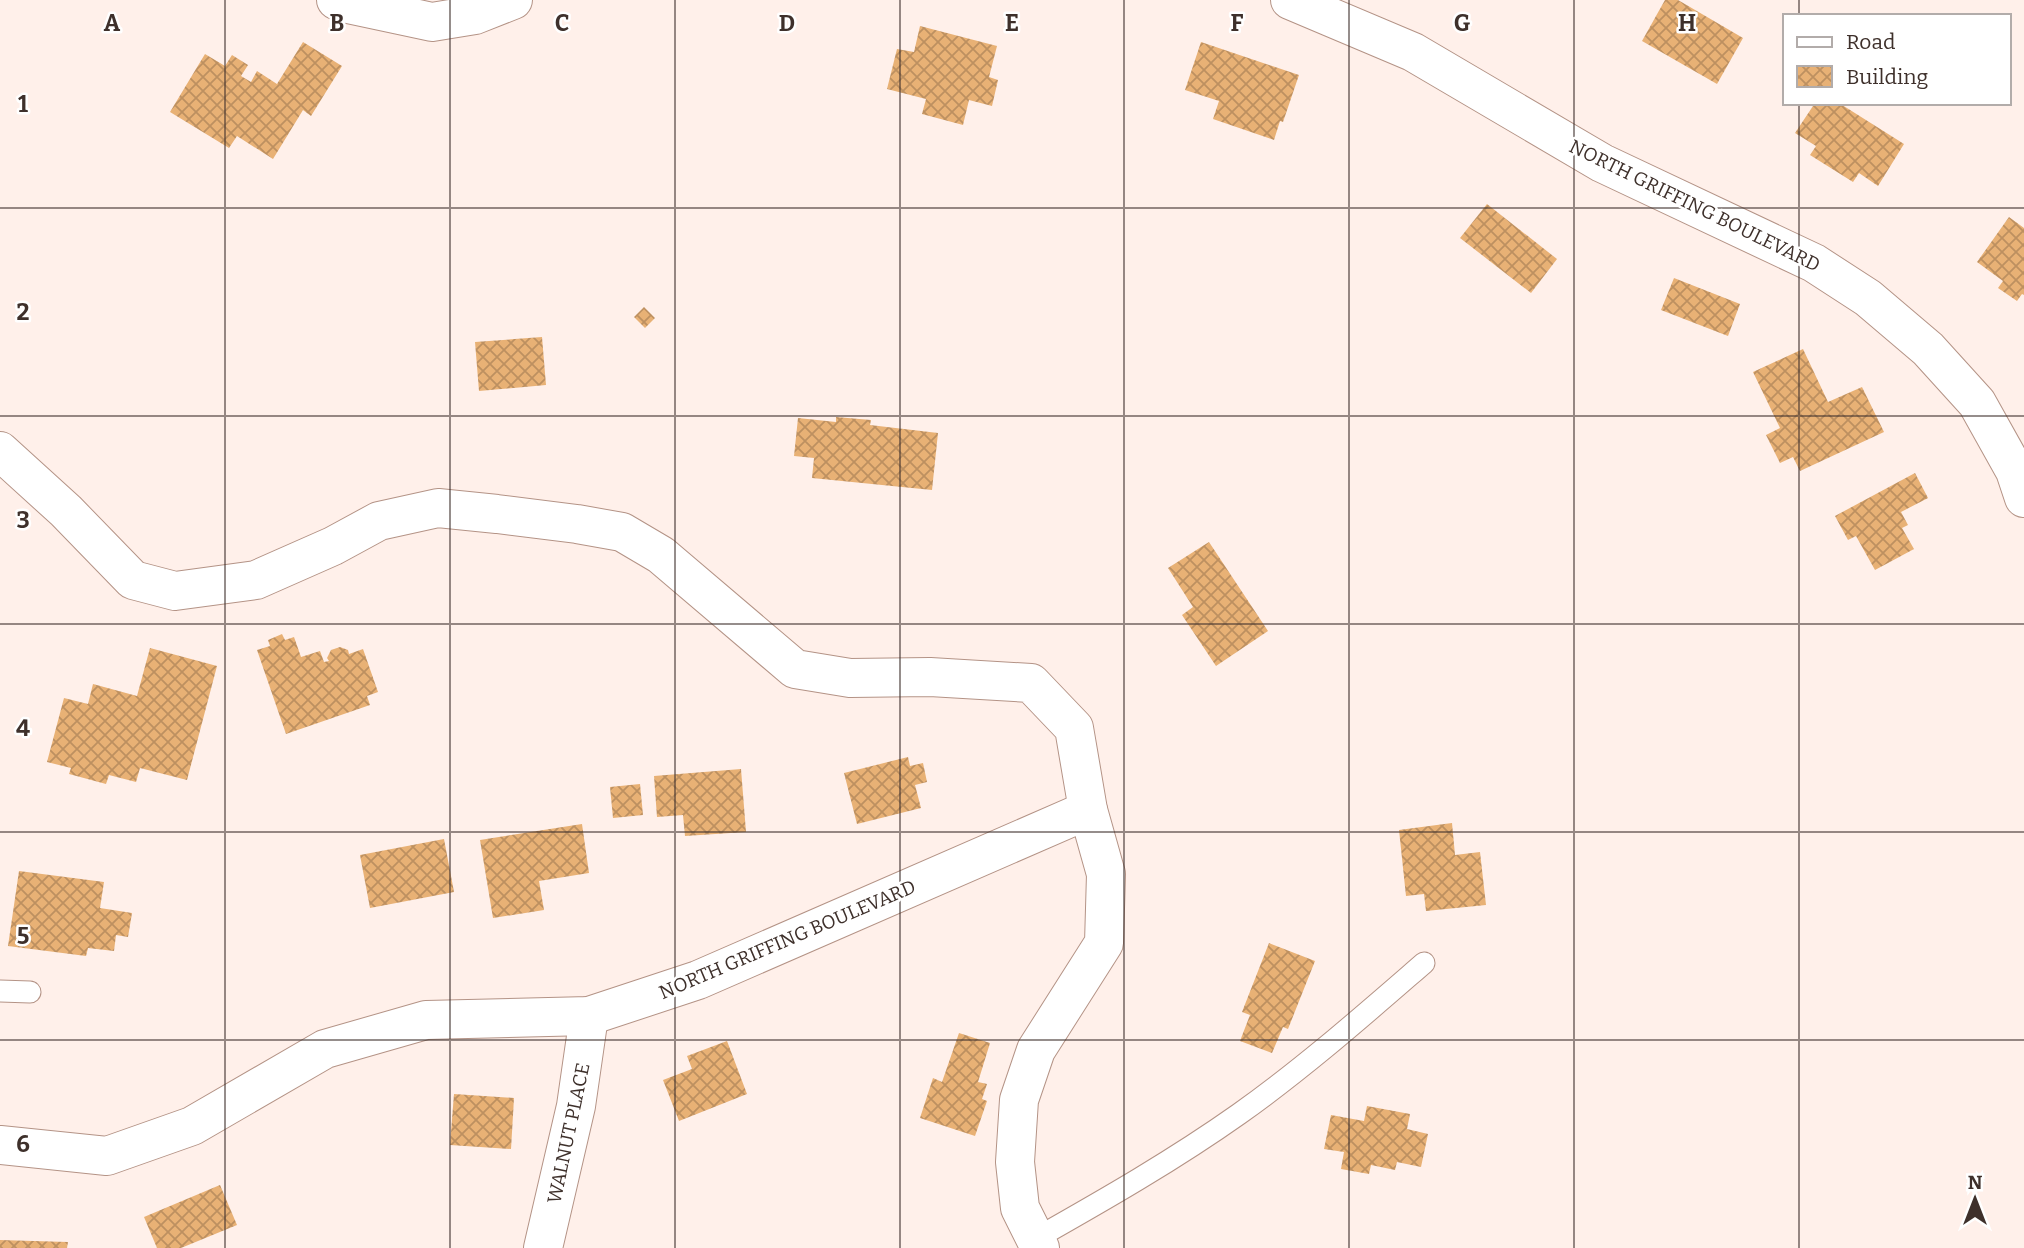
<svg xmlns="http://www.w3.org/2000/svg" width="2024" height="1248" viewBox="0 0 2024 1248" font-family="Bitter,serif">
<style>
.building{fill:url(#building-cross-hatch)}
.lines{fill:none;stroke-linecap:round;stroke-linejoin:round}
.service-casing{stroke:#b49386;stroke-width:23}
.minor-casing{stroke:#b49386;stroke-width:40}
.service{stroke:#fff;stroke-width:21}
.minor{stroke:#fff;stroke-width:38}
.grid{fill:none;stroke:#3e302b;stroke-width:2;stroke-opacity:0.55}
.labels{text-anchor:middle;stroke-width:5;stroke-linejoin:round;paint-order:stroke}
.street-label{font-size:19px;fill:#3e302b;stroke:#fff}
.grid-label{font-size:23px;text-anchor:middle;font-weight:bold;fill:#3e302b;stroke:#fff;stroke-width:5;stroke-linejoin:round;paint-order:stroke}
</style>
<defs>
<pattern id="building-cross-hatch" width="8" height="8" patternUnits="userSpaceOnUse" patternTransform="scale(1.75)"><rect width="8" height="8" fill="#e8b175"/><path d="M0 0l8 8M0 8l8-8" fill="none" stroke="#bd9060"/></pattern>
</defs>
<rect width="100%" height="100%" fill="#fff0ea"/>
<g class="building">
<path d="M1665,0H1678L1743,38L1717,84L1642,41Z"/>
<path d="M920,26L997,46L989,77L998,80L992,106L969,100L963,125L922,114L926,99L887,89L897,49L914,52Z"/>
<path d="M303,42L342,66L311,116L303,110L273,159L237,136L229,148L170,112L205,54L225,66L232,55L248,65L241,76L251,82L257,71L277,84Z"/>
<path d="M1201,42L1299,75L1283,122L1280,121L1274,140L1213,119L1219,101L1185,90Z"/>
<path d="M1815,103H1839L1904,144L1878,186L1859,173L1853,182L1810,155L1816,146L1795,133Z"/>
<path d="M1487,204L1557,259L1531,293L1460,238Z"/>
<path d="M2009,217L2024,228V295L2022,294L2017,301L1998,288L2003,281L1977,262Z"/>
<path d="M1674,278L1740,304L1728,336L1661,310Z"/>
<path d="M644,307L655,318L645,328L634,317Z"/>
<path d="M542,337L546,385L479,391L475,342Z"/>
<path d="M1803,349L1828,402L1862,387L1884,432L1800,471L1793,457L1780,463L1766,435L1780,428L1753,372Z"/>
<path d="M836,417L871,420L870,425L938,433L932,490L812,478L814,458L794,456L798,418L836,422Z"/>
<path d="M1915,473L1928,498L1901,512L1908,525L1902,528L1914,549L1875,570L1856,536L1848,540L1835,516Z"/>
<path d="M1209,542L1268,631L1216,666L1182,615L1193,607L1168,568Z"/>
<path d="M282,634L285,640L294,637L301,657L320,651L324,662L329,661L327,658L331,650L340,647L348,650L349,654L363,649L378,692L367,696L370,705L286,734L257,650L270,646L268,640Z"/>
<path d="M150,648L217,666L187,780L140,768L136,782L109,775L106,784L69,774L71,768L47,762L64,698L88,704L93,684L137,696Z"/>
<path d="M908,757L910,766L923,763L927,782L915,785L921,808L857,824L844,773Z"/>
<path d="M741,769L746,832L685,836L683,815L657,817L654,776Z"/>
<path d="M640,784L643,815L613,818L610,787Z"/>
<path d="M1452,823L1455,855L1480,852L1486,905L1426,911L1424,894L1406,896L1399,830Z"/>
<path d="M582,824L589,873L539,881L544,910L493,918L480,840Z"/>
<path d="M444,839L454,892L370,908L360,855Z"/>
<path d="M19,871L104,882L100,908L132,913L128,937L116,935L114,951L88,948L86,956L8,946Z"/>
<path d="M1269,943L1315,961L1288,1029L1283,1027L1272,1053L1240,1041L1250,1015L1242,1012Z"/>
<path d="M959,1033L990,1043L978,1082L987,1084L982,1099L987,1101L975,1136L920,1118L933,1078L942,1082Z"/>
<path d="M727,1041L747,1094L679,1121L663,1080L692,1069L687,1056Z"/>
<path d="M454,1094L514,1098L511,1149L450,1145Z"/>
<path d="M1367,1106L1410,1114L1407,1129L1428,1134L1421,1167L1397,1162L1395,1170L1371,1165L1369,1174L1341,1169L1344,1152L1324,1149L1331,1115L1364,1121Z"/>
<path d="M220,1185L237,1225L181,1248H157L144,1217Z"/>
<path d="M0,1240L68,1242L67,1248H0Z"/>
</g>
<g class="lines">
<g class="service-casing">
<g id="service">
<path d="M0,991L30,992"/>
<path d="M1035,1239C1104,1200 1174,1160 1239,1114C1304,1068 1364,1015 1424,963"/>
</g>
</g>
<g class="minor-casing">
<g id="minor">
<path d="M336,0L343,3L432,22L475,15L513,0"/>
<path d="M1290,0L1413,52L1602,163L1814,263L1868,298L1928,349L1977,403L2015,471L2024,498"/>
<path d="M0,451L66,511L133,580L175,591L256,580L333,546L379,521L438,508L497,514L577,524L622,532L661,555L795,669L850,678L930,677L1031,683L1074,728L1088,810L1106,874L1104,943L1036,1050L1019,1100L1015,1162L1020,1208L1040,1248"/>
<path d="M0,1145L107,1156L192,1126L325,1049L426,1020L589,1016L698,980L1088,810"/>
<path d="M543,1248L576,1106L589,1016"/>
</g>
</g>
<use href="#service" class="service"/>
<use href="#minor" class="minor"/>
</g>
<path class="grid" d="M225,0V1248M450,0V1248M675,0V1248M900,0V1248M1124,0V1248M1349,0V1248M1574,0V1248M1799,0V16M1799,103V1248M0,208H2024M0,416H2024M0,624H2024M0,832H2024M0,1040H2024"/>
<g class="labels">
<g class="street-label">
<text transform="translate(1695 205) rotate(26)" y="7">NORTH GRIFFING BOULEVARD</text>
<text transform="translate(787 939) rotate(-23)" y="7">NORTH GRIFFING BOULEVARD</text>
<text transform="translate(568 1133) rotate(-78)" y="7">WALNUT PLACE</text>
</g>
</g>
<g class="grid-label">
<text x="112" y="31">A</text>
<text x="337" y="31">B</text>
<text x="562" y="31">C</text>
<text x="787" y="31">D</text>
<text x="1012" y="31">E</text>
<text x="1237" y="31">F</text>
<text x="1462" y="31">G</text>
<text x="1687" y="31">H</text>
<text x="23" y="112">1</text>
<text x="23" y="320">2</text>
<text x="23" y="528">3</text>
<text x="23" y="736">4</text>
<text x="23" y="944">5</text>
<text x="23" y="1152">6</text>
</g>
<rect x="1783" y="14" width="228" height="91" fill="#ffffff" stroke="#b2acaa" stroke-width="2"/>
<rect x="1797" y="37" width="35" height="10" fill="#ffffff" stroke="#b2acaa" stroke-width="2"/>
<text x="1846" y="49" font-size="21" fill="#3e302b">Road</text>
<rect x="1797" y="66" width="35" height="21" fill="url(#building-cross-hatch)" stroke="#b2acaa" stroke-width="2"/>
<text x="1846" y="84" font-size="21" fill="#3e302b">Building</text>
<g transform="translate(1975 1199)" stroke="#ffffff" stroke-width="5" paint-order="stroke">
<path d="M0-5L12 26L0 18L-12 26Z" fill="#3e302b"/>
<text y="-10" font-size="19" font-weight="bold" text-anchor="middle" fill="#3e302b">N</text>
</g>
</svg>
